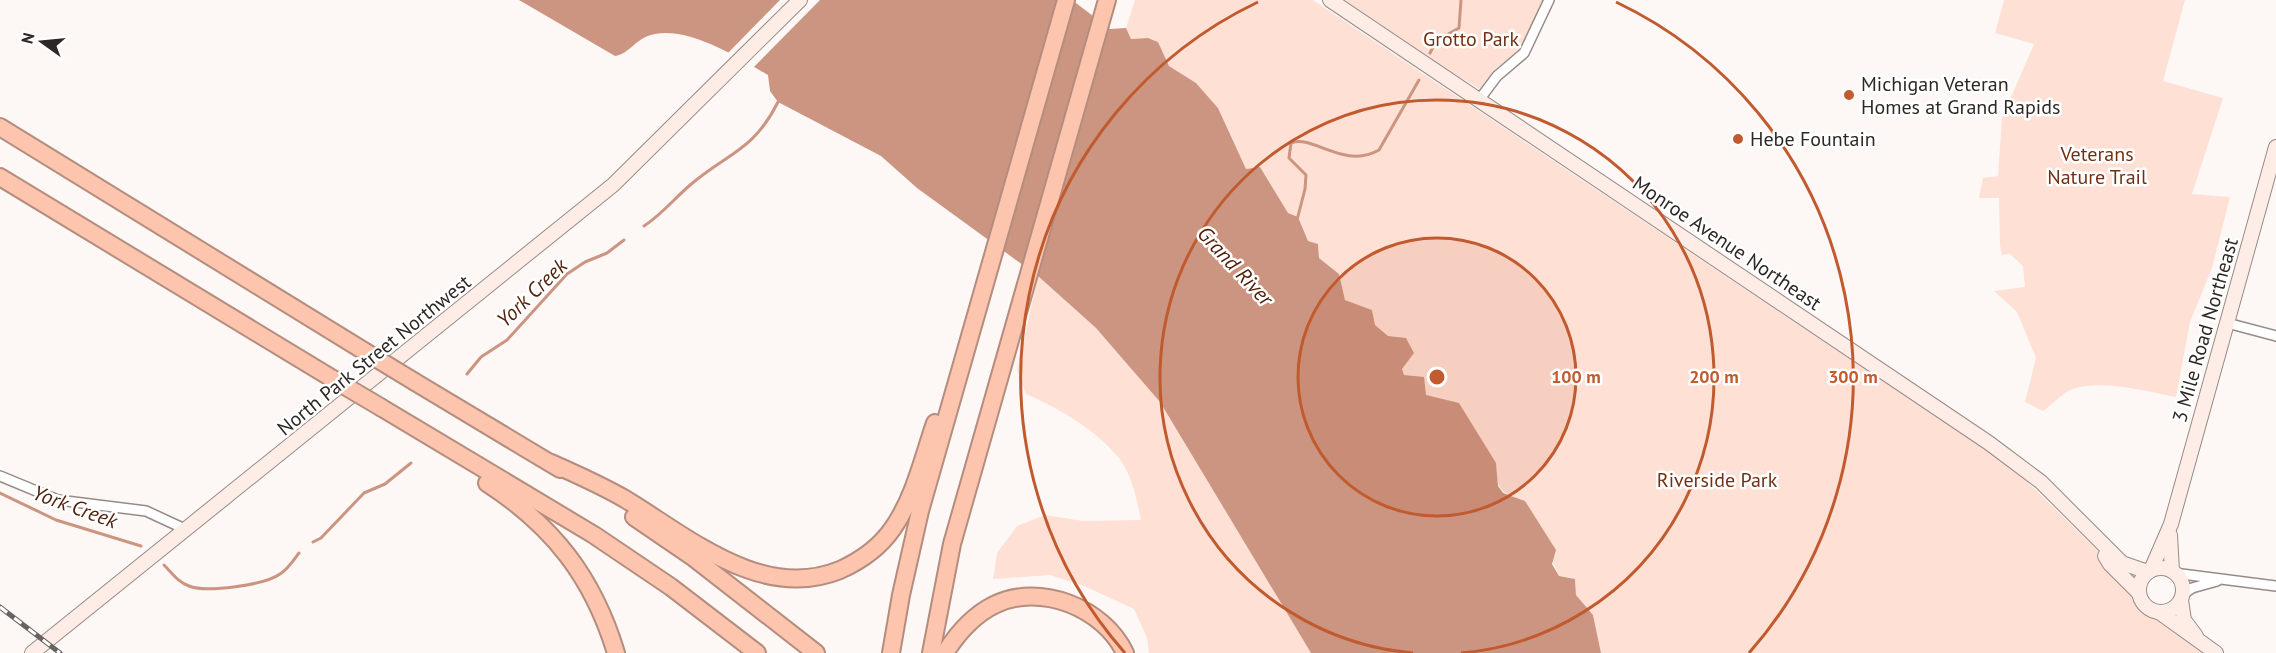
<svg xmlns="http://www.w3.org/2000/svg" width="2276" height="653" viewBox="0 0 2276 653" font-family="'PT Sans',sans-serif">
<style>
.green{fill:#ffe0d4}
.water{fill:#cb9581}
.pier{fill:#fdf8f6}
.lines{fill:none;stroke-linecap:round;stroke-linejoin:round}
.stream{stroke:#cb9581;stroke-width:3}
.street-casing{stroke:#978b86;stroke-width:12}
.secondary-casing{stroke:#978b86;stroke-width:16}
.highway-casing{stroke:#b48d7e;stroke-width:20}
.street{stroke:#fff;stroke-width:9}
.secondary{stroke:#feede7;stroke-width:14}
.highway{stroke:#fdc4ae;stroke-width:16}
.rail-casing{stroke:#686361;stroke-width:5}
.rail{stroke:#fff;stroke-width:3;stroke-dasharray:9;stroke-linecap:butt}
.highway-bridge-casing{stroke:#b48d7e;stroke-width:20;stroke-linecap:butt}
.highway-bridge{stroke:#fdc4ae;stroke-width:16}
.ring{fill:none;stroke:#c15b2f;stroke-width:3}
.poi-dot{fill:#c15b2f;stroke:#fff;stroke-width:2}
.labels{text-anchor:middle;stroke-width:5;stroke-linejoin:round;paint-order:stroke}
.park-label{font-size:20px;fill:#723013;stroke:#fff}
.poi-label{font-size:20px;fill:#2d2826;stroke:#fff;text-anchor:start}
.street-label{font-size:20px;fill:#2d2826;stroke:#fff}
.water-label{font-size:21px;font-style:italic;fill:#511f09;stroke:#fff}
.centre{fill:#c15b2f;stroke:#fff;stroke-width:3}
.ring-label{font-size:18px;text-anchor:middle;font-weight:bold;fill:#c15b2f;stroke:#fff;stroke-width:5;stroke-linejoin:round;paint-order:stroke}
</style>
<rect width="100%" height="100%" fill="#fdf8f6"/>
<g class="green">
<path d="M1135,0H1313L2014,469L2203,653H1601L1593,615L1576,595L1575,579L1559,576L1525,501C1499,491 1498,491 1496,463L1404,375L1388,336L1375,325L1372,310L1345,300L1339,274L1319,258L1318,244L1308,241L1298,217L1288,213L1260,167L1246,169L1218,108L1196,83L1169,66L1158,42L1148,38L1131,39L1126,28Z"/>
<path d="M1336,0H1543L1520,50L1495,69L1480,89L1454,74L1450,76Z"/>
<path d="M2004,0H2185L2163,81L2223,98L2192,194L2230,197L2212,268L2190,322L2176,397C2148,392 2102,379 2073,389C2063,392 2052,405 2043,411L2025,402L2036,358L2017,312L1994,291L2025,287L2023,266L2010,254L2002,255L2000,245L1999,198H1979L1983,178L1998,176L2002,118L2034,44L1995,33Z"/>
<path d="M1038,276L1096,328L1160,402L1311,653H1149L1147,638L1134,609L1084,586L1050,575L993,579L997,553L1017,526L1045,515L1083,521L1141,520C1137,500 1132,475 1119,458C1095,429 1060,409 1026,394L1017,370Z"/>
</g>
<path class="water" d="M519,0H1072L1110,29L1126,28L1131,39L1148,38L1158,42L1169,66L1196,83L1218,108L1246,169L1260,167L1288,213L1298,217L1308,241L1318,244L1319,258L1339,274L1345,300L1372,310L1375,325L1388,336L1406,338L1414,353L1402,369L1404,375L1424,377L1426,395L1459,403L1496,463L1498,486L1503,493L1525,501L1556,550L1552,564L1559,576L1575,579L1576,595L1593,615L1601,653H1311L1160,402L1096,328L1038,276L917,188L881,156L778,102L770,91L768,75C739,58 690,27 655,34C636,37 630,54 615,56Z"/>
<path class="pier" d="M780,0H820L752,69L727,54Z"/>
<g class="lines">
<g class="stream">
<path d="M1430,53L1436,41L1459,28L1461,0"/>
<path d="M1297,220L1305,189L1306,175L1289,158L1291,143C1312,134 1344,170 1379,150L1419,80"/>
<path d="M644,226C661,215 674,199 689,186C727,153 753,152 778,102"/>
<path d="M467,374L481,357L507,340L567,274L585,262L607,253L624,240"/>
<path d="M0,493L56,520L141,546"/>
<path d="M313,542L321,538L364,493L385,484L411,463"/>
<path d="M164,565C172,573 178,582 189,586C206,593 265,585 280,574C288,569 293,561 299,553"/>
</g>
<g class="street-casing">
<g id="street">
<path d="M1479,100L1497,76L1524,53L1549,0"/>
<path d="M2227,323L2276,336"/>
<path d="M0,476L58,500L146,511L187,530"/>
<path d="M2174,573L2276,586"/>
<path d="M2182,595L2192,588L2217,581"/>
</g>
</g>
<g class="secondary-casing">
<g id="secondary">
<path d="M1330,0L1989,443L2041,482L2122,563L2148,572"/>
<path d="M2170,535L2172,571"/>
<path d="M2105,556L2110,564L2139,593"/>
<circle cx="2161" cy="590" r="22"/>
<path d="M2151,570L2171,524L2276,147"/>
<path d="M2181,600L2184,620L2196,636"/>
<path d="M2159,612L2216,653"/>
<path d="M32,653L613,185L800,0"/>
</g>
</g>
<g class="highway-casing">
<g id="highway">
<path d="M0,127L364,351"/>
<path d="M0,177L333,379"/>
<path d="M415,382L560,469"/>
<path d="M382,408L594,535L671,587L757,653"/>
<path d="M551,463C576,474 601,485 625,499C688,537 762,602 840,570C860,561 880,547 893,528C914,498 923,458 935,423"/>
<path d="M487,483C553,526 593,577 616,653"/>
<path d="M634,517L694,558L816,653"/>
<path d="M891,653L901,595L920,511L1066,0"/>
<path d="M931,653L952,544L1107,0"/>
<path d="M945,653C957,634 974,615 994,605C1040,582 1104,608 1125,653"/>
</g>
</g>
<use href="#street" class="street"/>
<use href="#secondary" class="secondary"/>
<use href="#highway" class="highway"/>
<g class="rail-casing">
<path id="rail" d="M0,607L60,653"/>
</g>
<use href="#rail" class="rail"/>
<g class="highway-bridge-casing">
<g id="highway-bridge">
<path d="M364,351L415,382"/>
<path d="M333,379L382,408"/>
</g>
</g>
<use href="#highway-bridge" class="highway-bridge"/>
</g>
<circle cx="1437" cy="377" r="139" fill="#c15b2f" fill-opacity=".12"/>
<g class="ring">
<circle cx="1437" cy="377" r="139"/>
<path d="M1413 653A277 277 0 1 1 1461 653"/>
<path d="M1125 653A416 416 0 0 1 1258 2M1616 2A416 416 0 0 1 1749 653"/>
</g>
<g class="poi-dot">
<circle cx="1849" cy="95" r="6"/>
<circle cx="1738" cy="139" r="6"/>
</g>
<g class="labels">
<g class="park-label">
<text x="1471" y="46">Grotto Park</text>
<text x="2097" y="161">Veterans<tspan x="2097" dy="23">Nature Trail</tspan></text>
<text x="1717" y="487">Riverside Park</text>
</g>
<g class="poi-label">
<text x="1861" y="91">Michigan Veteran<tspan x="1861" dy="23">Homes at Grand Rapids</tspan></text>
<text x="1750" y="146">Hebe Fountain</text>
</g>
<g class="street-label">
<text transform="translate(1727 243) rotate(34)" y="7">Monroe Avenue Northeast</text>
<text transform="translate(2205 330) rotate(-74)" y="7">3 Mile Road Northeast</text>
<text transform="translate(374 355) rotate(-39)" y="7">North Park Street Northwest</text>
</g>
<g class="water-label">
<text transform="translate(1235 266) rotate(47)" y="7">Grand River</text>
<text transform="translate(532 293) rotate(-44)" y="7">York Creek</text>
<text transform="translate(75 507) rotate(20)" y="7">York Creek</text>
</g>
</g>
<circle cx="1437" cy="377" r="9" class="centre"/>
<g class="ring-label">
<text x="1576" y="383">100 m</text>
<text x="1714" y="383">200 m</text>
<text x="1853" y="383">300 m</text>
</g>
<g transform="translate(42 42) rotate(285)" stroke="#ffffff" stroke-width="4.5" paint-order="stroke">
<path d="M0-4.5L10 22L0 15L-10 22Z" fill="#2d2826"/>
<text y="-9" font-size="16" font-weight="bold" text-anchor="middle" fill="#2d2826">N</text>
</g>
</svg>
